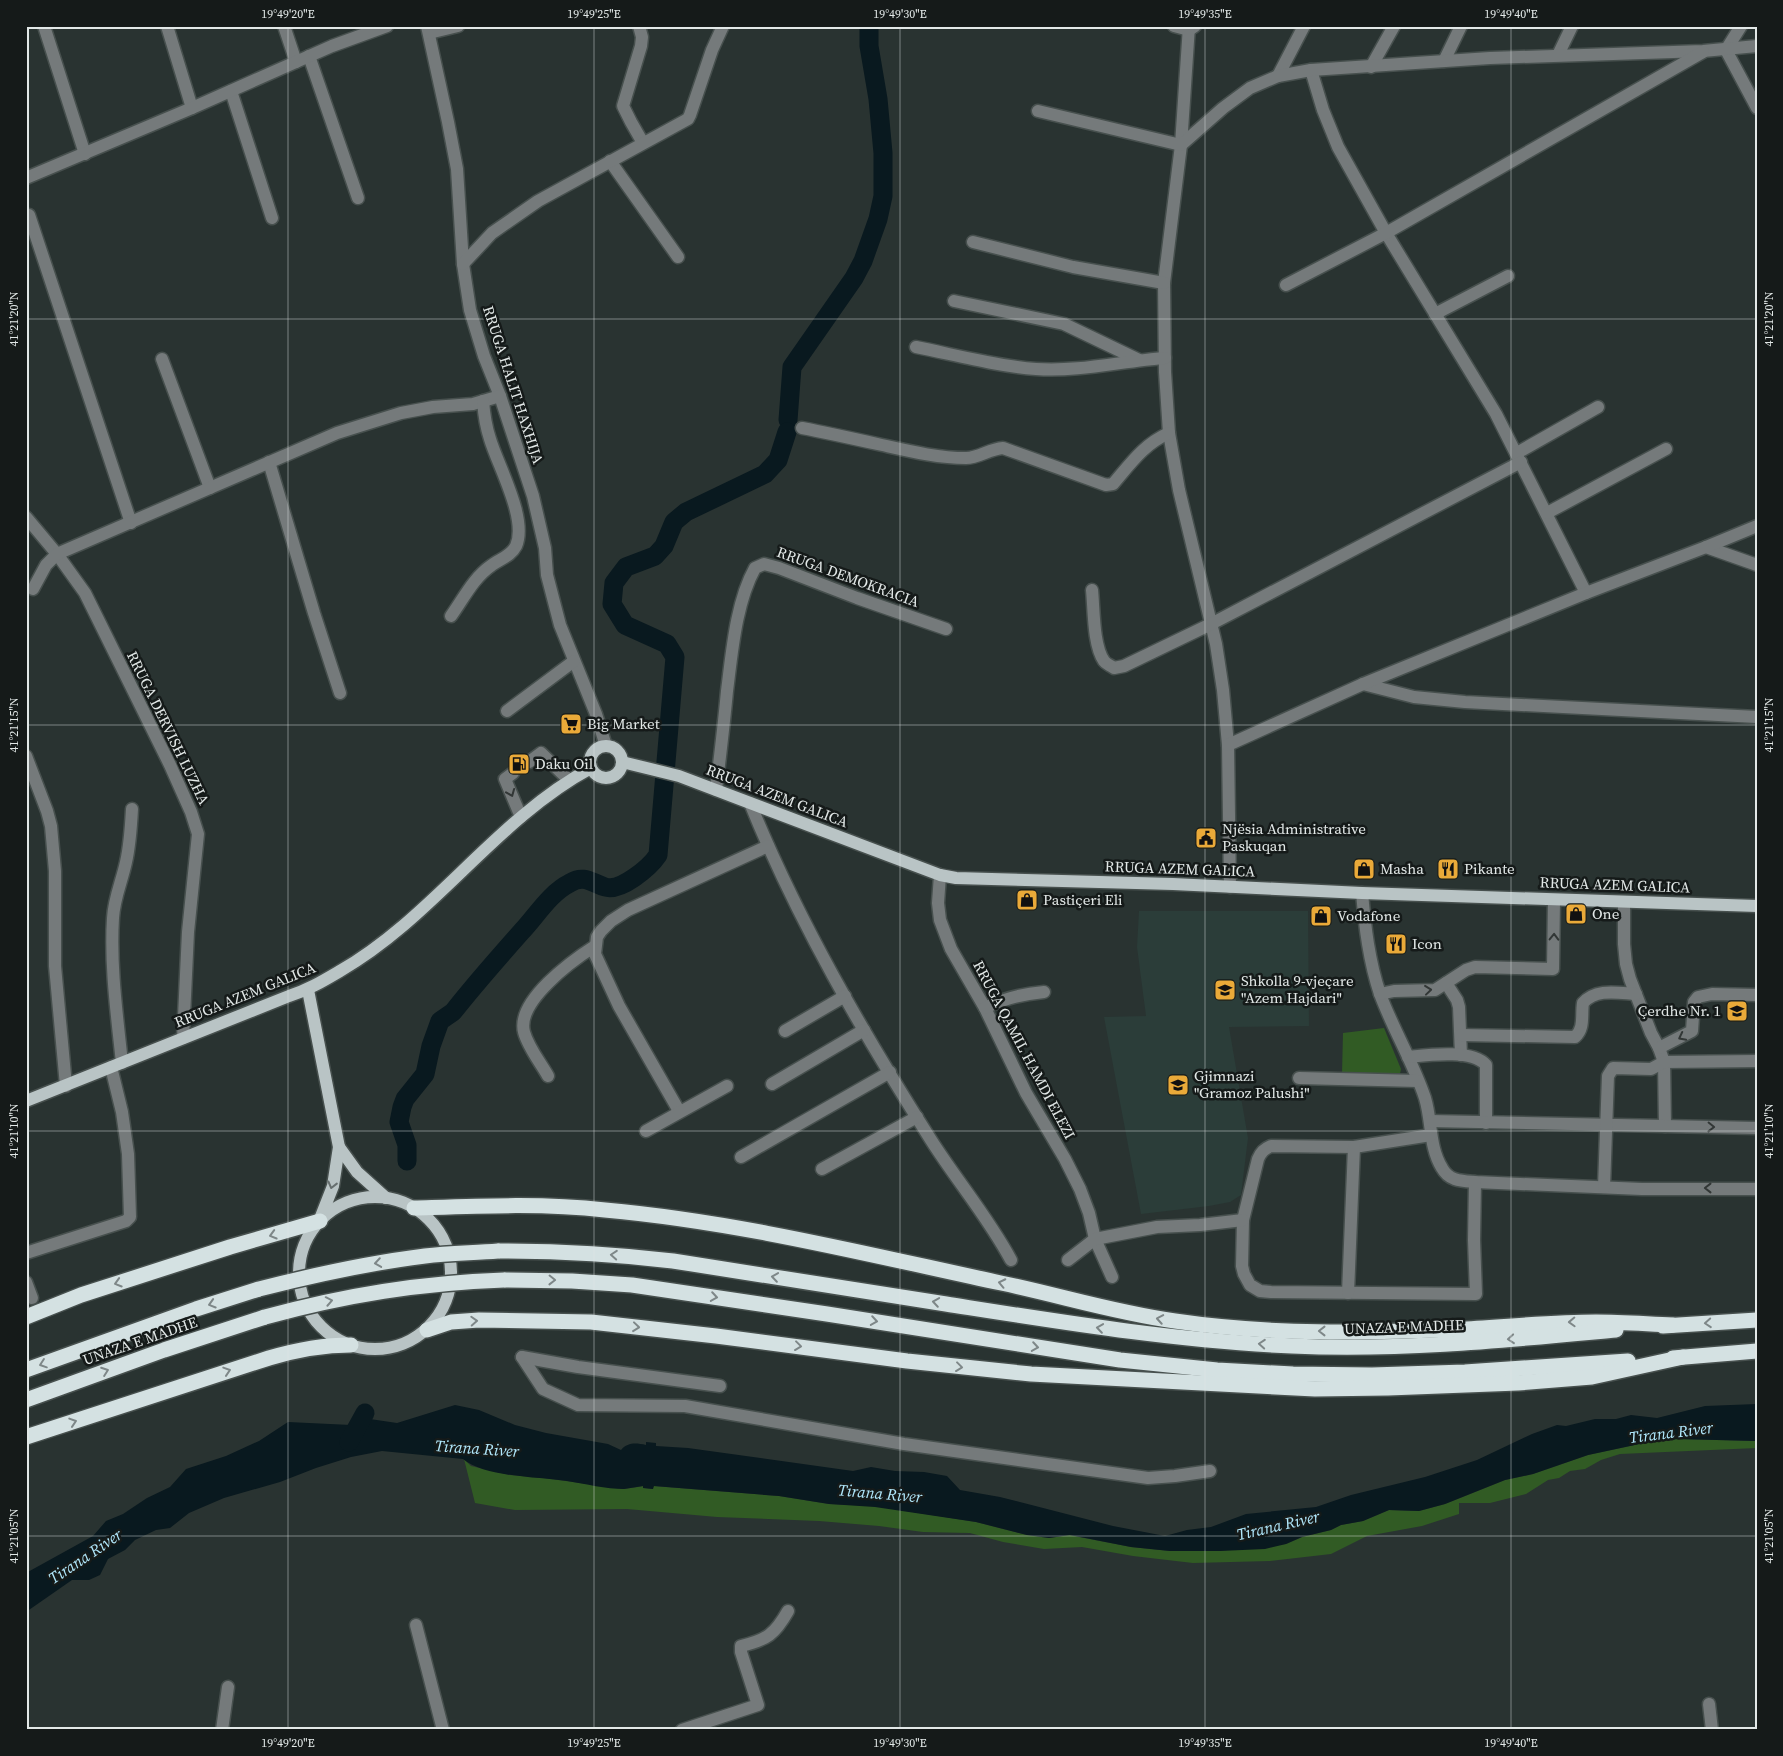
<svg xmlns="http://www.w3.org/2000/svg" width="1783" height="1756" viewBox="0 0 1783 1756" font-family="'Source Serif 4',serif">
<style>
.built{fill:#2b3d39}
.green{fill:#315b24}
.water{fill:#09191f}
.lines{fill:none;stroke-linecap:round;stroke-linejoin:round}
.canal{stroke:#09191f;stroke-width:19}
.minor-tunnel{stroke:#454e4c;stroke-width:12;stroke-dasharray:12 6;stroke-linecap:butt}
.minor-casing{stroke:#47504e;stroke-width:15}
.major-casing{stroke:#47504e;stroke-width:15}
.highway-casing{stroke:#47504e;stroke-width:18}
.minor{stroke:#757a7b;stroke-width:12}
.major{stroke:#b9c4c5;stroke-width:12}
.highway{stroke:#d4e1e2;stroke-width:15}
.highway-bridge-casing{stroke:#47504e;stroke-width:18;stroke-linecap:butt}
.highway-bridge{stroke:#d4e1e2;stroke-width:15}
.oneway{stroke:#323736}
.oneway2{stroke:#676f6f}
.oneway3{stroke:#7e8788}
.ticks{fill:none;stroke:#e2e8e7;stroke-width:1;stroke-opacity:0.45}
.labels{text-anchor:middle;stroke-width:5;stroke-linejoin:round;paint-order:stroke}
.street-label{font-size:15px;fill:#e2e8e7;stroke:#151a19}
.poi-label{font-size:15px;fill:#e2e8e7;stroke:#151a19;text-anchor:start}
.water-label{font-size:16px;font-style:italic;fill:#b1e8fc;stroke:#151a19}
.neatline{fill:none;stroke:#e2e8e7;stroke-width:2}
.ticks-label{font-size:12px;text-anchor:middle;fill:#e2e8e7}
</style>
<rect width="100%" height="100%" fill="#293331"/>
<path class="built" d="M1139,911H1308L1309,1026L1229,1027L1248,1138L1241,1195L1230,1202L1209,1206L1141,1214L1104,1017L1146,1016L1137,947Z"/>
<g class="green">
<path d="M1384,1028L1401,1069L1400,1074L1394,1077L1342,1074L1343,1033Z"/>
<path d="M1677,1439L1757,1441V1448L1620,1454L1601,1460L1585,1469L1570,1471L1559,1478L1548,1480L1526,1494L1490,1503H1459V1514L1422,1526L1367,1536L1331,1554L1270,1561L1193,1563L1133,1556L1082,1547L1044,1549L1003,1542L970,1533L923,1532L879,1526L819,1521L717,1517L627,1509L515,1510L475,1503L464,1459L471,1466L510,1475L544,1478L624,1489L644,1486V1488L653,1489V1486L779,1496L829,1504L875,1506L976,1522L1027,1535L1049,1538L1069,1535L1131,1547L1170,1551H1217L1286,1544L1302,1537L1331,1530L1341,1525L1363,1521L1389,1510L1419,1511L1445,1504L1505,1480L1533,1474L1588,1455L1644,1443Z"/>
</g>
<path class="water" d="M1757,1404V1441L1677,1439L1644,1443L1588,1455L1533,1474L1505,1480L1445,1504L1419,1511L1389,1510L1363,1521L1341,1525L1331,1530L1302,1537L1286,1544L1265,1549L1220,1551H1170L1131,1547L1070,1535L1049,1538L1027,1535L976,1522L875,1507L829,1504L779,1496L654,1486L653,1489L643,1488V1486C637,1487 630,1488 624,1489C606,1489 586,1484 567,1481C539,1477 484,1477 463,1459L382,1451L351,1457L316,1468L280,1482L224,1498L189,1513L170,1528L156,1530L135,1540L125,1550L108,1559L100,1575L89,1580H72L26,1612V1573L93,1536L106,1521L123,1514L147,1498L170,1487L186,1469L226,1456L259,1441L288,1422L351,1425L370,1419L397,1423L455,1405L479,1410L515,1425L546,1433L608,1444L621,1450C628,1442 636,1443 646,1445V1442L656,1443V1446L688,1448L853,1471L871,1467L895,1471L924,1472L947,1476L960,1490L1000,1497L1113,1526L1165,1536L1187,1530L1211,1527L1246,1514L1316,1507L1351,1495L1425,1477L1477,1460L1532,1434L1557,1425L1566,1426L1595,1419H1616L1631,1415L1657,1418L1705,1406Z"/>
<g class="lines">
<g class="canal">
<path d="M788,420L792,367L854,278L863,261L878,219L883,196V153L878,99L869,46V26"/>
<path d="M407,1161V1145L399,1122L402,1107L405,1099L425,1074L431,1046L440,1021L453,1012C475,984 498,958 522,931C537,915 550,893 570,883C584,874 592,883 605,887C621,892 650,867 658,855L675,657L667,644L625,625L612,604L614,583L626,567L655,556L664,546L674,522L686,512L765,474L778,460L787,432"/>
<path d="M349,1442L365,1413"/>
</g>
<path class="minor-tunnel" d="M513,773L529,762"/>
<g class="minor-casing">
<g id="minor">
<path d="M44,26L85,154"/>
<path d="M167,26L192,108"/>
<path d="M284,26L296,62"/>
<path d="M427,26L448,122L457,169L463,264L470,310L484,356L500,396L533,496L545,548L547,575L560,625L596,714L606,746"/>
<path d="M639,26L642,37L641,46L623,106L631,122L643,143"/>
<path d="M1174,26L1189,30L1195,26"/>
<path d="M1189,26L1181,145L1164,283L1165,372L1169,433L1179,490L1216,644L1223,690L1228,745L1230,887"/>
<path d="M1741,26L1726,50L1757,108"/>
<path d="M429,33L458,26"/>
<path d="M1558,55L1572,26"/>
<path d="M309,56L358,198"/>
<path d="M1444,61L1461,26"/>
<path d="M1371,67L1394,26"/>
<path d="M1311,70L1323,110L1338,147L1386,233L1496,414L1586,593"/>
<path d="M1278,76L1304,26"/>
<path d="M231,91L272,218"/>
<path d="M1038,111L1181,145L1223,108L1250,88L1278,76L1311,70L1490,58L1703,51L1757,46"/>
<path d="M610,161L678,257"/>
<path d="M26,178L192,108L332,46L387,26"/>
<path d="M29,215L131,523"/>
<path d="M973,242L1073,267L1164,283"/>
<path d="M463,264L492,233L538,201L688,119L690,115L712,50L723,26"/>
<path d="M1286,285L1386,233L1703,52"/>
<path d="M954,301L1064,324L1139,360"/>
<path d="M1435,314L1508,276"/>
<path d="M916,347C956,355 996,366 1036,369C1080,372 1122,361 1165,358"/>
<path d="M162,359L210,488"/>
<path d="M802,428C828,433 855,439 882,445C909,451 938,458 966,458C979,458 989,449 1003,448L1106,485L1113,484C1131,463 1144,444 1169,433"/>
<path d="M1517,453L1598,407"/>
<path d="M269,462L314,613L340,693"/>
<path d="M1547,513L1666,449"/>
<path d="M26,517L57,554L85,593L170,765L191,812L198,834L188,932L183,1038"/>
<path d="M1706,547L1757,565"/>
<path d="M33,589L46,565L57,554L337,433L401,413L433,407L473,404L500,396"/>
<path d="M1092,590C1094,609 1093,645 1104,661C1106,664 1110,665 1114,668L1124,666L1211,624L1521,462"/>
<path d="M451,616C464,598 473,578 492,565C500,559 511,556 516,546C528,519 498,466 490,439C486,427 484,414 483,401"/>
<path d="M1363,684L1414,697L1465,702L1757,717"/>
<path d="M507,711L574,661"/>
<path d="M1228,745L1363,684L1586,593L1706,547L1757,526"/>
<path d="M26,756L47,811L51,826L55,871V966L66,1086"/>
<path d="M529,762L541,753L569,780"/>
<path d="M513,773L505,779L521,817"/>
<path d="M716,790C720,757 724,724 727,691C732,652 736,602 755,568L764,564L779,568L857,598L946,629"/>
<path d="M750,803C798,921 863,1033 931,1140C957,1181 988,1217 1011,1260"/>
<path d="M940,875L938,903L940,920L951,949L985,1008L1026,1093L1065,1159L1080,1189L1089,1213L1095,1239L1112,1277"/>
<path d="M1362,893C1365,927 1369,961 1380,994C1393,1029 1413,1062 1425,1098C1432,1121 1429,1147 1442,1168C1449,1181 1461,1181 1475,1182L1642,1189H1757"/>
<path d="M1624,902V944L1626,964L1630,979L1651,1033L1659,1048L1664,1062L1665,1126"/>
<path d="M1446,983L1457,1000L1459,1007L1461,1055"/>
<path d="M1380,994L1394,991L1435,990L1466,970L1475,967L1553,969L1554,900"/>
<path d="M985,1008C1004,998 1022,994 1044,992"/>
<path d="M785,1031L845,996"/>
<path d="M1461,1035L1575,1037C1585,1028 1581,1015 1583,1003C1596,988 1618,993 1636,994"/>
<path d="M1659,1048L1692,1031L1694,1002L1698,997L1712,994L1757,995"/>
<path d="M1408,1057C1428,1055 1472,1049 1486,1065V1123"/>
<path d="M122,1063C117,1015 110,966 113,918C114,898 122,881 126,862C130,845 131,827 132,809"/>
<path d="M548,1076C540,1062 528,1047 524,1032C516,1001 573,960 595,946"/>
<path d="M1299,1078L1418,1081"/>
<path d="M772,1084L864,1030"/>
<path d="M679,1111L619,1006L595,954L597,937L601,931L611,921L628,910L768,846"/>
<path d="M1430,1121L1757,1128"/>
<path d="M646,1131L727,1086"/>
<path d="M1431,1135L1354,1147L1271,1146C1264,1149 1261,1152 1258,1159L1243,1220L1242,1266L1244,1274L1250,1285L1260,1291L1271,1292L1476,1294L1474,1240L1475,1182"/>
<path d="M741,1157L890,1072"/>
<path d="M822,1169L917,1117"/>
<path d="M1604,1187L1608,1076L1613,1068L1651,1069L1664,1062L1757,1061"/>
<path d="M26,1253L126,1221L130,1217L128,1154L122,1112L111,1067"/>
<path d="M1068,1260L1095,1239L1157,1227L1200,1225L1243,1220"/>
<path d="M26,1282L32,1298"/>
<path d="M1348,1293L1354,1147"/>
<path d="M522,1357L543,1389L578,1405L685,1406L904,1444L1148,1478L1175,1476L1210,1471"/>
<path d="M522,1357L578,1367L720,1386"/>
<path d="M416,1625L443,1730"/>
<path d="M1709,1704L1712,1730"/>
<path d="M222,1730L228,1687"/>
<path d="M682,1730L758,1705L741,1652V1646C767,1640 775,1634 788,1611"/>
</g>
</g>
<g class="major-casing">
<g id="major">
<circle cx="606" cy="762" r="16"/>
<path d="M622,762L679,776L940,875L956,878L1173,884L1362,893L1757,906"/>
<path d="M308,990L339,1147L333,1186L320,1219"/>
<path d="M26,1101L289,996C308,990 323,981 340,971C434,917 496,819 591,768"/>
<path d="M339,1147L357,1172L386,1198"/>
<circle cx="375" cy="1273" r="76"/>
</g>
</g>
<g class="highway-casing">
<g id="highway">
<path d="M414,1208C478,1206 541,1203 605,1210C739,1222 870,1255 1001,1283C1059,1295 1116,1313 1175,1321C1270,1335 1367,1333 1462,1329C1507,1327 1551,1322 1596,1322C1622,1322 1647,1324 1673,1325"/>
<path d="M498,1251C557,1251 614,1254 673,1261C764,1275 855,1289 946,1304C1061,1322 1176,1341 1292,1346C1400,1351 1508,1340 1616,1330"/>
<path d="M504,1280L572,1281L632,1285L827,1314L1120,1360L1217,1370L1293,1374L1372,1375L1465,1372L1628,1361"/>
<path d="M26,1317L81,1295L230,1247L320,1221"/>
<path d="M1663,1326L1757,1320"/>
<path d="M427,1330L451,1322L479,1320L591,1322L716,1336L907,1361L1031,1374L1315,1389L1388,1388L1518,1383L1592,1377L1683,1357"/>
<path d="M1673,1358L1757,1351"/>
<path d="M26,1370L196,1309L259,1289"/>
<path d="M26,1400L164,1350L265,1317"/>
<path d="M26,1437L269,1358C296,1350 322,1345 351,1345"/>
</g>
</g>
<use href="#minor" class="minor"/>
<use href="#major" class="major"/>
<use href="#highway" class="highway"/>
<g class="highway-bridge-casing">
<g id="highway-bridge">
<path d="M259,1289C314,1275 369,1263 425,1256C449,1253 474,1253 498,1251"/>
<path d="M265,1317C346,1295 420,1283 504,1280"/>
</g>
</g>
<use href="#highway-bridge" class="highway-bridge"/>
</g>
<defs><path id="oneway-chevron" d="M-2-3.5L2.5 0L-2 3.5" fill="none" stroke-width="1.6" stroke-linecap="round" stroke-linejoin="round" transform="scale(1.25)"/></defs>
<g class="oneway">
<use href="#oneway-chevron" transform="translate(511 793) rotate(68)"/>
<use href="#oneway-chevron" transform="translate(1554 937) rotate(-89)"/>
<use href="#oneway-chevron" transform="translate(1428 990) rotate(-6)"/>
<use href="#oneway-chevron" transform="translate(1682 1037) rotate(153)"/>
<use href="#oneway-chevron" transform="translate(1711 1127) rotate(1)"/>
<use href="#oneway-chevron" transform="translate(1708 1188) rotate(180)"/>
</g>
<use class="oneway2" href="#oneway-chevron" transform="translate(332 1185) rotate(104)"/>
<g class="oneway3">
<use href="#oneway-chevron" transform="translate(273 1235) rotate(164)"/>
<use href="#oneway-chevron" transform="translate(614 1255) rotate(-176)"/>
<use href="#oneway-chevron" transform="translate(378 1263) rotate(171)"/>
<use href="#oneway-chevron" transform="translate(775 1277) rotate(-172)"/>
<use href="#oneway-chevron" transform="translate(552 1280) rotate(1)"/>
<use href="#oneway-chevron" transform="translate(118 1283) rotate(163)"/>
<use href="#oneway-chevron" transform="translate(1002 1283) rotate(-168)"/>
<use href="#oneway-chevron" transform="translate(714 1297) rotate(9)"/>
<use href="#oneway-chevron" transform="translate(329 1301) rotate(-11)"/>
<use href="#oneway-chevron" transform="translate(936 1302) rotate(-171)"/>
<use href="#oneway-chevron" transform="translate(212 1304) rotate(163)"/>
<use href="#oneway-chevron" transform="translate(1160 1319) rotate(-170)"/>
<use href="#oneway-chevron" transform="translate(474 1321) rotate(-3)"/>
<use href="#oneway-chevron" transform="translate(874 1321) rotate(9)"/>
<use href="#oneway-chevron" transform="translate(1572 1322) rotate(178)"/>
<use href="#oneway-chevron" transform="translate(1708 1323) rotate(176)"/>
<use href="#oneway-chevron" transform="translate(636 1327) rotate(6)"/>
<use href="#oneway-chevron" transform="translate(1100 1328) rotate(-172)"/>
<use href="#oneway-chevron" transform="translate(1322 1331) rotate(-180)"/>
<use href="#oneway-chevron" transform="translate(1511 1339) rotate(175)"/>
<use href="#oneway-chevron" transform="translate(1262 1344) rotate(-176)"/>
<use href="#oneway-chevron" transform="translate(798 1346) rotate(7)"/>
<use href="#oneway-chevron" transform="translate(1035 1347) rotate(9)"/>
<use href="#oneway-chevron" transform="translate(43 1364) rotate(161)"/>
<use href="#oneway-chevron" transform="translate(959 1367) rotate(7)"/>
<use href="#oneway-chevron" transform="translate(105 1371) rotate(-20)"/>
<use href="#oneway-chevron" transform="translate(227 1371) rotate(-18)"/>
<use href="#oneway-chevron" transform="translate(73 1422) rotate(-18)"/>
</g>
<path class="ticks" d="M288,26V1730M594,26V1730M900,26V1730M1205,26V1730M1511,26V1730M26,319H1757M26,725H1757M26,1131H1757M26,1536H1757"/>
<defs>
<g id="supermarket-square" transform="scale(1.125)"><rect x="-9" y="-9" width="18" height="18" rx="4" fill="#eaaa39" stroke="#151a19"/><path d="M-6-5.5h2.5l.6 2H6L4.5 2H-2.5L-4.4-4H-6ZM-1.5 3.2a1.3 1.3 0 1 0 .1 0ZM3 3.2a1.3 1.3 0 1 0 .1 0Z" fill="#111"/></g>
<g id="fuel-square" transform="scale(1.125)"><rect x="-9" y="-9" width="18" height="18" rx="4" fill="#eaaa39" stroke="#151a19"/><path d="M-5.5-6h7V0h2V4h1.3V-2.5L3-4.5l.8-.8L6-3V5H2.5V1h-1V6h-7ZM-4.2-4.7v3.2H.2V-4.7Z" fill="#111"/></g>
<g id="civic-square" transform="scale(1.125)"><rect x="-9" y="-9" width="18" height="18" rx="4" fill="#eaaa39" stroke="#151a19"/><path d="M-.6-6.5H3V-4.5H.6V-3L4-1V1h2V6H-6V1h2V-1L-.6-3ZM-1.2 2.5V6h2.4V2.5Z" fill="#111"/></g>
<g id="shop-square" transform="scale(1.125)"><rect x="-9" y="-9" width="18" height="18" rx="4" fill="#eaaa39" stroke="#151a19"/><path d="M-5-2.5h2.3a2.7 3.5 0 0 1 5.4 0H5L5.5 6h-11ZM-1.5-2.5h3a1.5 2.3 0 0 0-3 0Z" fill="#111"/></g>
<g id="restaurant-square" transform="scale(1.125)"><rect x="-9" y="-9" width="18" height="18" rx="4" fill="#eaaa39" stroke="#151a19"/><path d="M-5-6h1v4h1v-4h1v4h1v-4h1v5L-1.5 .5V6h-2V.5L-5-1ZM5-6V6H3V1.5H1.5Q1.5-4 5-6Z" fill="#111"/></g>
<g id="school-square" transform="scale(1.125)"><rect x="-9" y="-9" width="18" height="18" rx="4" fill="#eaaa39" stroke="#151a19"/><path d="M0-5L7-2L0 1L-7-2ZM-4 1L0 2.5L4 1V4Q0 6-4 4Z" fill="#111"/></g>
</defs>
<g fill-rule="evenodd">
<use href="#supermarket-square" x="571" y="724"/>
<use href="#fuel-square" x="519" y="764"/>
<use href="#civic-square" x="1206" y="838"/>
<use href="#shop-square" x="1364" y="869"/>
<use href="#restaurant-square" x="1448" y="869"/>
<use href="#shop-square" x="1027" y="900"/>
<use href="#shop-square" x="1576" y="914"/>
<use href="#shop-square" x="1321" y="916"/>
<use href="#restaurant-square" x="1396" y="944"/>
<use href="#school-square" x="1225" y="990"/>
<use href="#school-square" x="1737" y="1011"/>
<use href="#school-square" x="1178" y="1085"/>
</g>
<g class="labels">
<g class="street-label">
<text transform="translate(513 385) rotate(72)" y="5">RRUGA HALIT HAXHIJA</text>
<text transform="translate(848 577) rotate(20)" y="5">RRUGA DEMOKRACIA</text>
<text transform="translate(168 728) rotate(64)" y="5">RRUGA DERVISH LUZHA</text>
<text transform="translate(777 796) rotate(21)" y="5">RRUGA AZEM GALICA</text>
<text transform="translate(1180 869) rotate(2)" y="5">RRUGA AZEM GALICA</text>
<text transform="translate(1615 885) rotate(2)" y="5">RRUGA AZEM GALICA</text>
<text transform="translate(245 995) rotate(-22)" y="5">RRUGA AZEM GALICA</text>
<text transform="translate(1024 1050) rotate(62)" y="5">RRUGA QAMIL HAMDI ELEZI</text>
<text transform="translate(1404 1327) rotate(-2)" y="5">UNAZA E MADHE</text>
<text transform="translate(140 1341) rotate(-19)" y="5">UNAZA E MADHE</text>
</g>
<g class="poi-label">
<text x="587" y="729">Big Market</text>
<text x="535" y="769">Daku Oil</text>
<text x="1222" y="834">Njësia Administrative<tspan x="1222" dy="17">Paskuqan</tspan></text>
<text x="1380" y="874">Masha</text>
<text x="1464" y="874">Pikante</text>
<text x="1043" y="905">Pastiçeri Eli</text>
<text x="1592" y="919">One</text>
<text x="1337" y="921">Vodafone</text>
<text x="1412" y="949">Icon</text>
<text x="1241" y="986">Shkolla 9-vjeçare<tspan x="1241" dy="17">"Azem Hajdari"</tspan></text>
<text x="1721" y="1016" text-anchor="end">Çerdhe Nr. 1</text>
<text x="1194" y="1081">Gjimnazi<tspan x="1194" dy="17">"Gramoz Palushi"</tspan></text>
</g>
<g class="water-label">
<text transform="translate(1671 1432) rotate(-7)" y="6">Tirana River</text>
<text transform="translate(477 1448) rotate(4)" y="6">Tirana River</text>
<text transform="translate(880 1493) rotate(5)" y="6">Tirana River</text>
<text transform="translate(1278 1525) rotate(-13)" y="6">Tirana River</text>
<text transform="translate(85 1556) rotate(-34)" y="6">Tirana River</text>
</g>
</g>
<rect width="1783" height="1756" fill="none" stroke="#151a19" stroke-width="55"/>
<rect x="28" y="28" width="1728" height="1700" class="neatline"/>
<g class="ticks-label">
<text x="288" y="18">19°49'20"E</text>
<text x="594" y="18">19°49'25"E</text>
<text x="900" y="18">19°49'30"E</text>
<text x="1205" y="18">19°49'35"E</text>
<text x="1511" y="18">19°49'40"E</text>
<text transform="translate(14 319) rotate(-90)" y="4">41°21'20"N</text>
<text transform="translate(1769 319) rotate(-90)" y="4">41°21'20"N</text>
<text transform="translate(14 725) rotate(-90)" y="4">41°21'15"N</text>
<text transform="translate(1769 725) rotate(-90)" y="4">41°21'15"N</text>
<text transform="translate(14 1131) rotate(-90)" y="4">41°21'10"N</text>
<text transform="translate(1769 1131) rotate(-90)" y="4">41°21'10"N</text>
<text transform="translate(14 1536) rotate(-90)" y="4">41°21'05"N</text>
<text transform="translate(1769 1536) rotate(-90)" y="4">41°21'05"N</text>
<text x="288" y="1747">19°49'20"E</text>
<text x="594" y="1747">19°49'25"E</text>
<text x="900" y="1747">19°49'30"E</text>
<text x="1205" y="1747">19°49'35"E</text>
<text x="1511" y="1747">19°49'40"E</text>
</g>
</svg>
